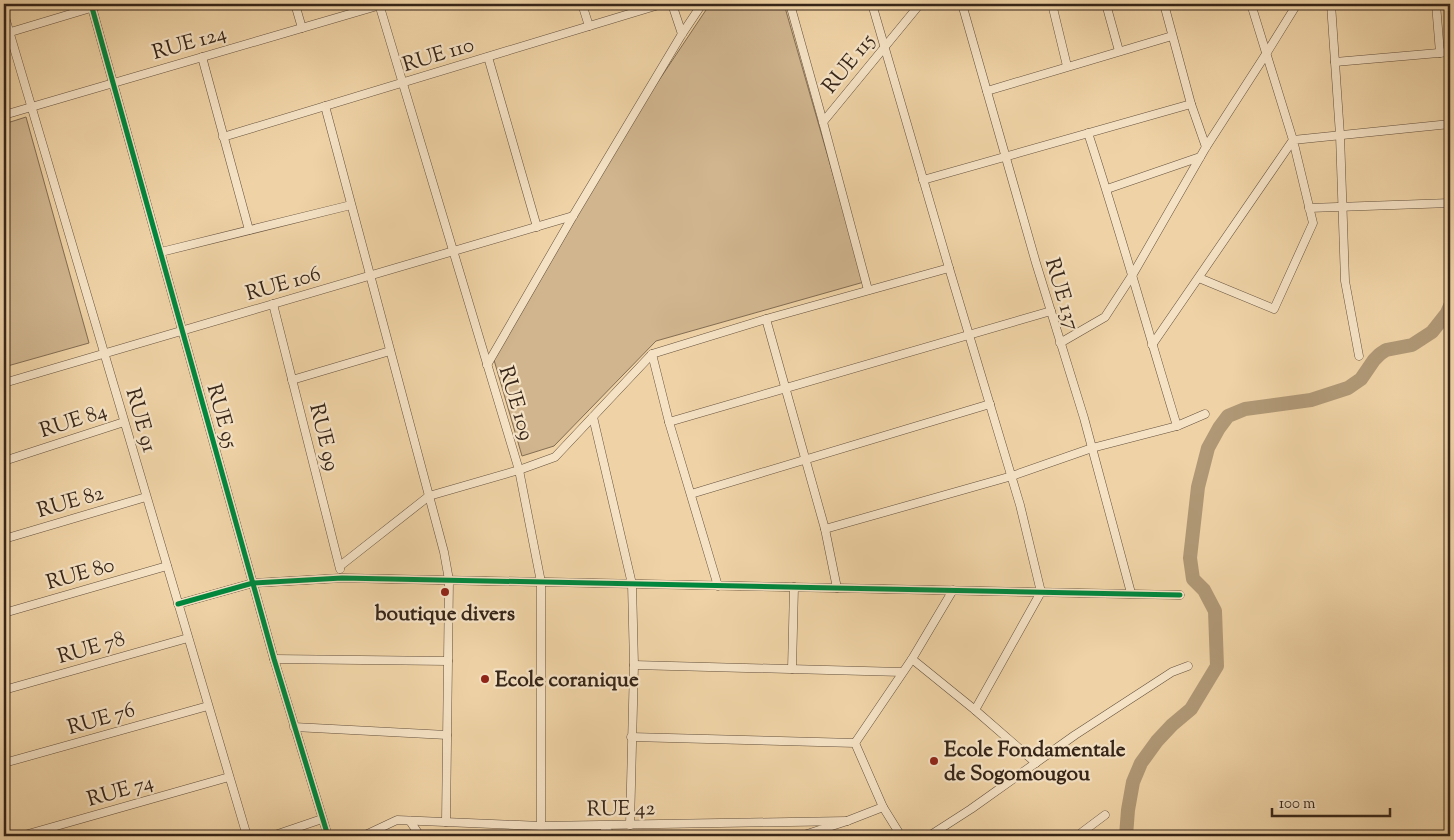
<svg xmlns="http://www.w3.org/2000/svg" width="1454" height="840" viewBox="0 0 1454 840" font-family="'Sorts Mill Goudy',serif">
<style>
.green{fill:#d0b58e;stroke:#836d53}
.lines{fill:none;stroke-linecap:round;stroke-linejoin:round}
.river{stroke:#b09876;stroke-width:14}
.street-casing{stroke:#64503c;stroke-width:9}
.street{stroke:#f5e2c5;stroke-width:8}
.cycleway-casing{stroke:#f5e2c5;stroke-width:8}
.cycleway{stroke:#00873e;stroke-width:5}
.poi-dot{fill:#8f2418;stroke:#f5e2c5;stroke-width:2}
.labels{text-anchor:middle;stroke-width:4.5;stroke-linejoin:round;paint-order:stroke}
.street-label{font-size:21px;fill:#362518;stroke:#f5e2c5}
.poi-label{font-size:21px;font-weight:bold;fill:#362518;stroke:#f5e2c5;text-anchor:start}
</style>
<rect width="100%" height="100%" fill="#efd3a6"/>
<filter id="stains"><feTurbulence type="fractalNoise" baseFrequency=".004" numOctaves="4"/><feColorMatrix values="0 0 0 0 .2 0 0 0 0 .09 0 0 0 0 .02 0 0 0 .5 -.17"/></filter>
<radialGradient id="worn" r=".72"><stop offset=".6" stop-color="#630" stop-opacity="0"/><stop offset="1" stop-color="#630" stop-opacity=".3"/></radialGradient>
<g class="green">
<path d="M710,4H784L864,282L656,341L554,446L522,456L494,360L635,116Z"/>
<path d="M26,117L89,343L4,367V124Z"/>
</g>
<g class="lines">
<path class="river" d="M1126,836L1128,810L1133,782L1141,763L1157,741L1172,725L1191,709L1217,666L1215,611L1204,590L1193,579L1190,558L1198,487L1208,448L1219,428L1228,416L1245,409L1311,400L1348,388L1361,379L1374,360L1380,354L1386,350L1412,345L1432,332L1447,313L1450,306"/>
<g class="street-casing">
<g id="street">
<path d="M91,4L274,659L328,836"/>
<path d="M295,4L302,28"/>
<path d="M379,4L519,470L541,582V826"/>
<path d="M582,4L589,26"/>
<path d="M672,4L682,34"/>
<path d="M790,4L823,122L868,290"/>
<path d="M872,4L949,268L1020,505L1041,592L975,710"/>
<path d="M962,4L1036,263L1084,418L1131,593"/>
<path d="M1052,4L1067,66"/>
<path d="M1106,4L1119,51"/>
<path d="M1331,4L1340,135L1345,281L1359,356"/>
<path d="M1436,4L1440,53"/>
<path d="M4,14L247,836"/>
<path d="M4,34L104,4"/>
<path d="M202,57L249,230"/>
<path d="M488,57L537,227"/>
<path d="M1335,62L1450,52"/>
<path d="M987,91L1172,36"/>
<path d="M1191,104L1206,147"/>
<path d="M325,106L444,552L449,580L446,822"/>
<path d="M4,115L384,4"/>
<path d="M823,122L920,4"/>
<path d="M1088,133C1120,230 1147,328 1177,426"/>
<path d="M223,137L662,4"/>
<path d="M923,180L1191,104L1164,4"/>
<path d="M1107,189L1200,157"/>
<path d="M1309,208L1450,203"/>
<path d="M161,252L351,205"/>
<path d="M1199,278L1274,309L1313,223L1293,140L1450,124"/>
<path d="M273,304L340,569"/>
<path d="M766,319L825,529L837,588"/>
<path d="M1060,343L1105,317L1133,274L1206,147L1266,54L1297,4"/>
<path d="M1152,345L1293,140L1251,4"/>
<path d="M652,354L669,422L718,586"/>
<path d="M487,365L573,216L682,34L702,4"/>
<path d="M292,380L390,351"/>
<path d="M4,383L573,216"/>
<path d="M593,417L632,584L634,665L630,825"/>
<path d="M669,422L1051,311"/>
<path d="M4,461L124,422"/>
<path d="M691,494L990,404"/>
<path d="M825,529L1012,476L1092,448L1177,426L1205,414"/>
<path d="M4,539L146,497"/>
<path d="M340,566L429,496L519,470L555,457L652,354L766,319L949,268"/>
<path d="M178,604L253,583L342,578L1180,595"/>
<path d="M4,613L167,566"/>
<path d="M274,659L448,661"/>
<path d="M912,659L975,710L1036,763"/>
<path d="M634,665L902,672"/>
<path d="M792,669L794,587"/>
<path d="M4,690L188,638"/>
<path d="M294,727L447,735"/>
<path d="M631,737L855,743"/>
<path d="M855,743L912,659L953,590"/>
<path d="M855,743L883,807L901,836"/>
<path d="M4,763L208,706"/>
<path d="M410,821L420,836"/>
<path d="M603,826L612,836"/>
<path d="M21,836L229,777"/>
<path d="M272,836L322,819"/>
<path d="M363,836L397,820L541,826L847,821"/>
<path d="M801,836L847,821L883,807"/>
<path d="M929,836L971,809L1075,735L1172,672L1188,666"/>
<path d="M1077,836L1105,815"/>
</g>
</g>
<use href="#street" class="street"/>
<g class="cycleway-casing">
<g id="cycleway">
<path d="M91,4L274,659L328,836"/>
<path d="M178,604L253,583L342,578L1180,595"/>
</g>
</g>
<use href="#cycleway" class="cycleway"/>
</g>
<g class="poi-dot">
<circle cx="445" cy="592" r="5"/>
<circle cx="485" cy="679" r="5"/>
<circle cx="934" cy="761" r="5"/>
</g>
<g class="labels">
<g class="street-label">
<text transform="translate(189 42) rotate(-16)" y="7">RUE 124</text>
<text transform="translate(438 54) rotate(-17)" y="7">RUE 110</text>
<text transform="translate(848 63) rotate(-51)" y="7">RUE 115</text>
<text transform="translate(283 283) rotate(-16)" y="7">RUE 106</text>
<text transform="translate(1063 294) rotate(73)" y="7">RUE 137</text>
<text transform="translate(517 403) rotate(73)" y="7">RUE 109</text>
<text transform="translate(223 416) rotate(74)" y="7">RUE 95</text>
<text transform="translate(73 420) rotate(-18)" y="7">RUE 84</text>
<text transform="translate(142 420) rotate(74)" y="7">RUE 91</text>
<text transform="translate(325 437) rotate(76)" y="7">RUE 99</text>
<text transform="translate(70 501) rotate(-16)" y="7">RUE 82</text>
<text transform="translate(80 573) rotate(-16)" y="7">RUE 80</text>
<text transform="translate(91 647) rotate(-16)" y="7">RUE 78</text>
<text transform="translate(101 718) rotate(-16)" y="7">RUE 76</text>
<text transform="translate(120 790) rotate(-16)" y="7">RUE 74</text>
<text transform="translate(621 808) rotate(-1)" y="7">RUE 42</text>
</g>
<g class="poi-label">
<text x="445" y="620" text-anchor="middle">boutique divers</text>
<text x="495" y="686">Ecole coranique</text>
<text x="944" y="756">Ecole Fondamentale<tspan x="944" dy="24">de Sogomougou</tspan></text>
</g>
</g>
<rect width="1454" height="840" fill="none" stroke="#efd3a6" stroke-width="20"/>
<rect x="5" y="5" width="1444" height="830" fill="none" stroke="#362518" stroke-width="2.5"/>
<rect x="10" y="10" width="1434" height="820" fill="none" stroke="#362518"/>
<path d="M1272 808v8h118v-8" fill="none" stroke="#362518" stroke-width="2.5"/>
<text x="1279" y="808" font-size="15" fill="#362518" stroke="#f5e2c5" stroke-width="4" paint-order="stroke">100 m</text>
<rect width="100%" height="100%" filter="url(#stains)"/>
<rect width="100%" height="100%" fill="url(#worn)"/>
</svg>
